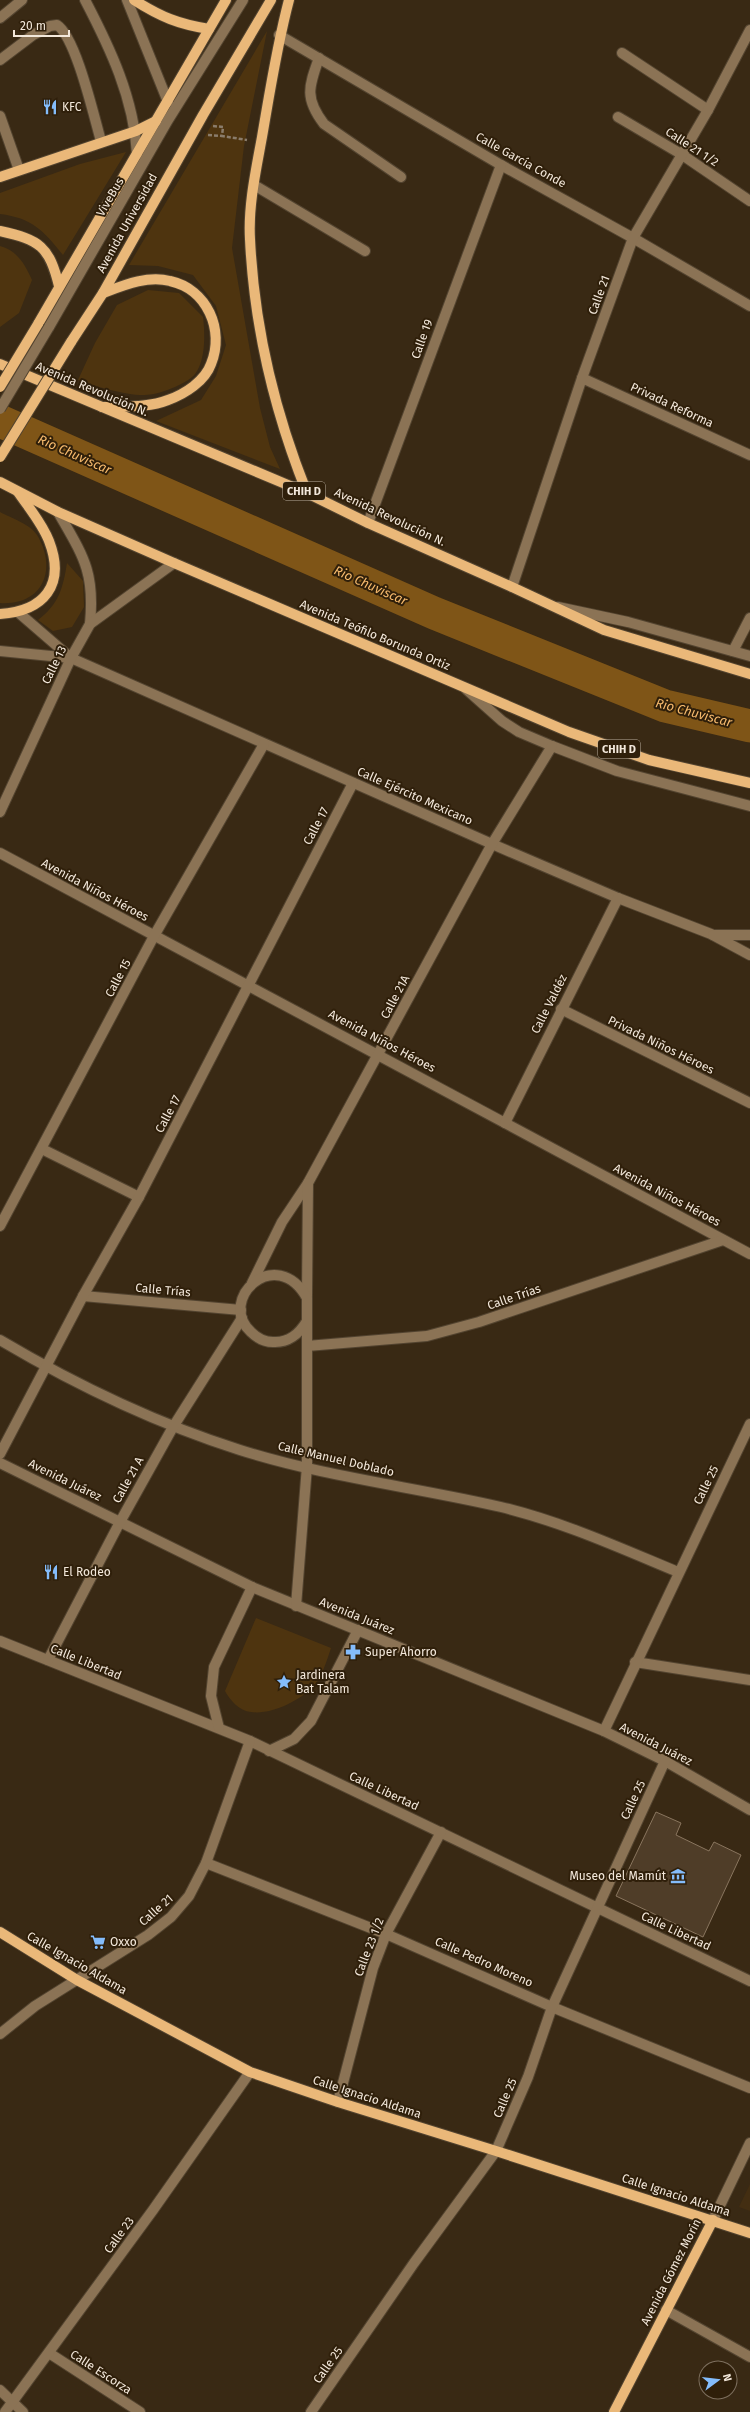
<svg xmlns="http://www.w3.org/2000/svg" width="750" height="2412" viewBox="0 0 750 2412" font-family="'Fira Sans',sans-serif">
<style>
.built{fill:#432e12}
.green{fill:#4e340f}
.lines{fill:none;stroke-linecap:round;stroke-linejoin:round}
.river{stroke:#7f5517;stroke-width:33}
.building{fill:#4f3d28;stroke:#89755e}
.minor-casing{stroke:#534430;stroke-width:12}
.major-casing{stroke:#534430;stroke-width:12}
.path{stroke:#8a7c6b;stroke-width:2.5;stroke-dasharray:4 2;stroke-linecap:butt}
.minor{stroke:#8b7355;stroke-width:10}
.major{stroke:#eab879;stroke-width:10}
.minor-bridge-casing{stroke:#534430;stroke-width:12;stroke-linecap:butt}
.major-bridge-casing{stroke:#534430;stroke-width:12;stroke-linecap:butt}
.minor-bridge{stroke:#8b7355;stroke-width:10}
.major-bridge{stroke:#eab879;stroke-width:10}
.labels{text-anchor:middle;stroke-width:4;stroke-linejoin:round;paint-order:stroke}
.shield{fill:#2f1f0a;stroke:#b8ac9c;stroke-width:1}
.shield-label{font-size:11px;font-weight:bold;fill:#f3e8db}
.poi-label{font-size:12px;fill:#f3e8db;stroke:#2f1f0a;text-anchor:start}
.street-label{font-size:12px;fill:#f3e8db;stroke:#2f1f0a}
.water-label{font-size:13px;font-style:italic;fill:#f6ba6d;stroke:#2f1f0a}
</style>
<rect width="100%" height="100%" fill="#392914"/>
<path class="built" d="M750,2184V2211L739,2207Z"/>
<g class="green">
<path d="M267,31L244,146L232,248L260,408L270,447L280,469L156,421L201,400L216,376L226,345L216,306L193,275L158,266L129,265Z"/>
<path d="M126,152L63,255C43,230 32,218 0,214V193L80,164Z"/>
<path d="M0,246C18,251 25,265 32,280L19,313L0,327Z"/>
<path d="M148,290L179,293L203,317C205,333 206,360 195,374C187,384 158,395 145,395C129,396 93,386 78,380L95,343L117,305Z"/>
<path d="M0,512C11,518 30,524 37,535C58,569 43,606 0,603Z"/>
<path d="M67,563L83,581L84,607L72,627L53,631L38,620C59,604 63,588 67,563Z"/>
<path d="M256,1618L331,1648C327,1660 322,1677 313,1687C299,1701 271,1715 251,1712C239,1711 230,1700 225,1691Z"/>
</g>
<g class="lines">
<path class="river" d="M0,421L434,613L665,706L750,726"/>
</g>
<path class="building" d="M656,1812L681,1823L676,1835L709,1851L714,1842L741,1855L703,1937L616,1896Z"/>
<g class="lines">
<g class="minor-casing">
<g id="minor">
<path d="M85,0C110,48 134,98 137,154"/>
<path d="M127,0L168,102"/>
<path d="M0,18L22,0"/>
<path d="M279,35L501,165L633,238L750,306"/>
<path d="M622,53L708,110"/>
<path d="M319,58C309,86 304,98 324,124L401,177"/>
<path d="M0,60L33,35L50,26L57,25C76,37 94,117 101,141"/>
<path d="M0,116L19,170"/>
<path d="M618,117L681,154L750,201"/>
<path d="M254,185L365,251"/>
<path d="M49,327L168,120L243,0"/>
<path d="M582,378L750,455"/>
<path d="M58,512C83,556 95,571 90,624"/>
<path d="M368,523L501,165"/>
<path d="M512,587L582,378L633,238L708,110L750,30"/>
<path d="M558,607L628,622L750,656"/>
<path d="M19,613L71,658L492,844L618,898L711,934L750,955"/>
<path d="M0,651L71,658"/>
<path d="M733,651L750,618"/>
<path d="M466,689L502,721L519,732L552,746L617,771L750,806"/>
<path d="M0,812L71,658L90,624L174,563"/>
<path d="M0,853L750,1254"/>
<path d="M713,935H750"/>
<path d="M561,1009L750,1103"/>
<path d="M505,1123L618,898"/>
<path d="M42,1149L139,1197"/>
<path d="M0,1226L154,936L264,744"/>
<path d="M252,1283L282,1222L308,1183L492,844L552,746"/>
<path d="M83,1296L241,1310"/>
<path d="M307,1296L308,1183"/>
<path d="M0,1340C76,1385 155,1423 240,1450C325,1477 415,1487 501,1507C563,1522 620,1548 678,1572"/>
<path d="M307,1346L427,1336L479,1322L723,1240"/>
<path d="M0,1454L83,1296L139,1197L353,783"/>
<path d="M0,1463L252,1587L604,1731L665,1761L750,1810"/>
<path d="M296,1606L307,1466V1298C276,1243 216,1300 251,1332C257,1338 264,1342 273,1342C289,1343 299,1334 307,1321"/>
<path d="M0,1641L250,1741L750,1981"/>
<path d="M48,1660L120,1522L173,1427L242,1318"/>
<path d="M635,1662L750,1680"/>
<path d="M219,1728L211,1696L214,1667L252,1587"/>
<path d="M604,1731L750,1424"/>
<path d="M269,1751L294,1739L311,1721L358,1630"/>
<path d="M206,1863L386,1934L552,2007L750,2088"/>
<path d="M0,2034L35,2006L148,1935L171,1917L189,1896L206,1863L250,1741"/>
<path d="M338,2102L373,1968L386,1934L441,1832"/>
<path d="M713,2220L750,2143"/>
<path d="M666,2310L750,2357"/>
<path d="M49,2353L140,2412"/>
<path d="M0,2390L23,2412"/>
<path d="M5,2412L153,2210L250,2072"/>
<path d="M311,2412L414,2263L496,2151L528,2077L552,2007L665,1761"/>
</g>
</g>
<g class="major-casing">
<g id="major">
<path d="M134,0C161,17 178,24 209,29"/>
<path d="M289,0C277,45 270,91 262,137C256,170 248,206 250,239C254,325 275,413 307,493"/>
<path d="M0,177L136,131L156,121"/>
<path d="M0,231C40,240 49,246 59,286"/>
<path d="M38,324L226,0"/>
<path d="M71,342L103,293L203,115L271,0"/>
<path d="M0,364L307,493L368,523L512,587L604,630L750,674"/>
<path d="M102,407C124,406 148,408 168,400C185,394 205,381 211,364C225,330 207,289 170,281C148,275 124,285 103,293"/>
<path d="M0,482L58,512L174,563L569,732L649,760L750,783"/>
<path d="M0,614C44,611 66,585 49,541C42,523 29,508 18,492"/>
<path d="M0,1932L77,1980L250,2072L338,2102L496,2151L750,2233"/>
<path d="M614,2412L713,2220"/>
</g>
</g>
<g class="path">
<path d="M213,126L223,127L222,136L247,140"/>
<path d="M208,135L222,136"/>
</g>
<use href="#minor" class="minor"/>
<use href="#major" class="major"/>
<g class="minor-bridge-casing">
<path id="minor-bridge" d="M0,409L49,327"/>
</g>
<g class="major-bridge-casing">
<g id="major-bridge">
<path d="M0,387L38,324"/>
<path d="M0,457L71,342"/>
</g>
</g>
<use href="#minor-bridge" class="minor-bridge"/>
<use href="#major-bridge" class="major-bridge"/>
</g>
<defs>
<g id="restaurant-bare" transform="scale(1.2)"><path d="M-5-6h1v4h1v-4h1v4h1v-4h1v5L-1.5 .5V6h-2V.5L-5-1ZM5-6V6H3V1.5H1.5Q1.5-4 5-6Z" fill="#84bcfb" stroke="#2f1f0a" stroke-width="2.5" paint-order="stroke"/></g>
<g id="pharmacy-bare" transform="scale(1.2)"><path d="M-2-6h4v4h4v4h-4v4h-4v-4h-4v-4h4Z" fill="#84bcfb" stroke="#2f1f0a" stroke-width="2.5" paint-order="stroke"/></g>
<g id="sight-bare" transform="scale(1.2)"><path d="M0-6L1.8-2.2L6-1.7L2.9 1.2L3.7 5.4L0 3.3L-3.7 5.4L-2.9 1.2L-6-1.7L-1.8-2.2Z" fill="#84bcfb" stroke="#2f1f0a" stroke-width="2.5" paint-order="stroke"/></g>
<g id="museum-bare" transform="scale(1.2)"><path d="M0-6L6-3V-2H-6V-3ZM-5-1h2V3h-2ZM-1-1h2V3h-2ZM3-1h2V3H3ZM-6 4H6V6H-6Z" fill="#84bcfb" stroke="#2f1f0a" stroke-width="2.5" paint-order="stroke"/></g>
<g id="supermarket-bare" transform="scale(1.2)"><path d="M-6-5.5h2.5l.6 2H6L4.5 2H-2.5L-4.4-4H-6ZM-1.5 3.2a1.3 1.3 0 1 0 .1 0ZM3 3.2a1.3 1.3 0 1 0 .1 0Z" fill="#84bcfb" stroke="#2f1f0a" stroke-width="2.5" paint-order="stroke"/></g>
</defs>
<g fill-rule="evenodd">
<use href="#restaurant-bare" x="50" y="107"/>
<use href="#restaurant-bare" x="51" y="1572"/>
<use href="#pharmacy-bare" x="353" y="1652"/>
<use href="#sight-bare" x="284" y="1682"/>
<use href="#museum-bare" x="678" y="1876"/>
<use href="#supermarket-bare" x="98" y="1942"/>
</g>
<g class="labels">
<g class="shield">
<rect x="283" y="482" width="42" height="18" rx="3"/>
<rect x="598" y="740" width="42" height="18" rx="3"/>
</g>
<g class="shield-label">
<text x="304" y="495">CHIH D</text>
<text x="619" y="753">CHIH D</text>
</g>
<g class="poi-label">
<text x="62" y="111">KFC</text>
<text x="63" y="1576">El Rodeo</text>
<text x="365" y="1656">Super Ahorro</text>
<text x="296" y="1679">Jardinera<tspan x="296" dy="14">Bat Talam</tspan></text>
<text x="666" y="1880" text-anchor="end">Museo del Mamút</text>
<text x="110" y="1946">Oxxo</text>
</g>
<g class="street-label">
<text transform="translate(692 147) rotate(33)" y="4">Calle 21 1/2</text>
<text transform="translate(521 160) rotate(29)" y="4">Calle García Conde</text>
<text transform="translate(110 197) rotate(-60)" y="4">ViveBus</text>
<text transform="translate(127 223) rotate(-61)" y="4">Avenida Universidad</text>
<text transform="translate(599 295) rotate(-70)" y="4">Calle 21</text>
<text transform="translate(422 339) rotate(-70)" y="4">Calle 19</text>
<text transform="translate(92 389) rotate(23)" y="4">Avenida Revolución N.</text>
<text transform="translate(672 405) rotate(25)" y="4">Privada Reforma</text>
<text transform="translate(390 517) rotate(25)" y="4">Avenida Revolución N.</text>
<text transform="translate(375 635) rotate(23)" y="4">Avenida Teófilo Borunda Ortiz</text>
<text transform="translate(54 665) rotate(-64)" y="4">Calle 13</text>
<text transform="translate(415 796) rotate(24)" y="4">Calle Ejército Mexicano</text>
<text transform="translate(316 826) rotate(-62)" y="4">Calle 17</text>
<text transform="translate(95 890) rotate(28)" y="4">Avenida Niños Héroes</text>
<text transform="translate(118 978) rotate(-62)" y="4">Calle 15</text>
<text transform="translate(395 997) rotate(-62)" y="4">Calle 21A</text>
<text transform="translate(549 1004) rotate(-63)" y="4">Calle Valdéz</text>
<text transform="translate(382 1041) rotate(28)" y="4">Avenida Niños Héroes</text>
<text transform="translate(661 1045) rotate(26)" y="4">Privada Niños Héroes</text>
<text transform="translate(168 1114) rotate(-62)" y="4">Calle 17</text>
<text transform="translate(667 1195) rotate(28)" y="4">Avenida Niños Héroes</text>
<text transform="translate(163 1290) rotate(5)" y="4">Calle Trías</text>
<text transform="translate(514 1297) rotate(-19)" y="4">Calle Trías</text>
<text transform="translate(336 1459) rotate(13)" y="4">Calle Manuel Doblado</text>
<text transform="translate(65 1480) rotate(26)" y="4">Avenida Juárez</text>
<text transform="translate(128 1480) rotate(-61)" y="4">Calle 21 A</text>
<text transform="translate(706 1485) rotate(-64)" y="4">Calle 25</text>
<text transform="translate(357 1616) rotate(22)" y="4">Avenida Juárez</text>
<text transform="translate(86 1662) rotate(22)" y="4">Calle Libertad</text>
<text transform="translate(656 1744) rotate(27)" y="4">Avenida Juárez</text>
<text transform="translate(384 1791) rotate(25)" y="4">Calle Libertad</text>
<text transform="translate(633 1800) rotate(-65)" y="4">Calle 25</text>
<text transform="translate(156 1910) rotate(-42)" y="4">Calle 21</text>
<text transform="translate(676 1931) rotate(25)" y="4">Calle Libertad</text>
<text transform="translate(369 1947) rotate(-69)" y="4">Calle 23 1/2</text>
<text transform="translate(484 1962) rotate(24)" y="4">Calle Pedro Moreno</text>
<text transform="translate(77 1963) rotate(30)" y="4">Calle Ignacio Aldama</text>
<text transform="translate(367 2097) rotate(18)" y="4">Calle Ignacio Aldama</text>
<text transform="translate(505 2098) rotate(-67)" y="4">Calle 25</text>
<text transform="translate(676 2195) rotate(18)" y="4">Calle Ignacio Aldama</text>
<text transform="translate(119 2235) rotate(-54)" y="4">Calle 23</text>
<text transform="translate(671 2272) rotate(-63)" y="4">Avenida Gómez Morín</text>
<text transform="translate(328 2365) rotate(-55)" y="4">Calle 25</text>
<text transform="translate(101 2372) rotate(33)" y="4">Calle Escorza</text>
</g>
<g class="water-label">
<text transform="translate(75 454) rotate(24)" y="5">Rio Chuviscar</text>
<text transform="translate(371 585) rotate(24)" y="5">Rio Chuviscar</text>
<text transform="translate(694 712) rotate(15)" y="5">Rio Chuviscar</text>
</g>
</g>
<g transform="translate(718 2380) rotate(75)"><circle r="19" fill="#2f1f0a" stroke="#7d6f5e"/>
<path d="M0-3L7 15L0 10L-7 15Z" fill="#84bcfb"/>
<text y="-6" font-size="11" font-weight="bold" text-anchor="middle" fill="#f3e8db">N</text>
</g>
<path d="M14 30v6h55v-6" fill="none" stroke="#f3e8db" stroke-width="2"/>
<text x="20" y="30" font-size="12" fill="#f3e8db" stroke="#2f1f0a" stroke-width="3" paint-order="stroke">20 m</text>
</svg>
